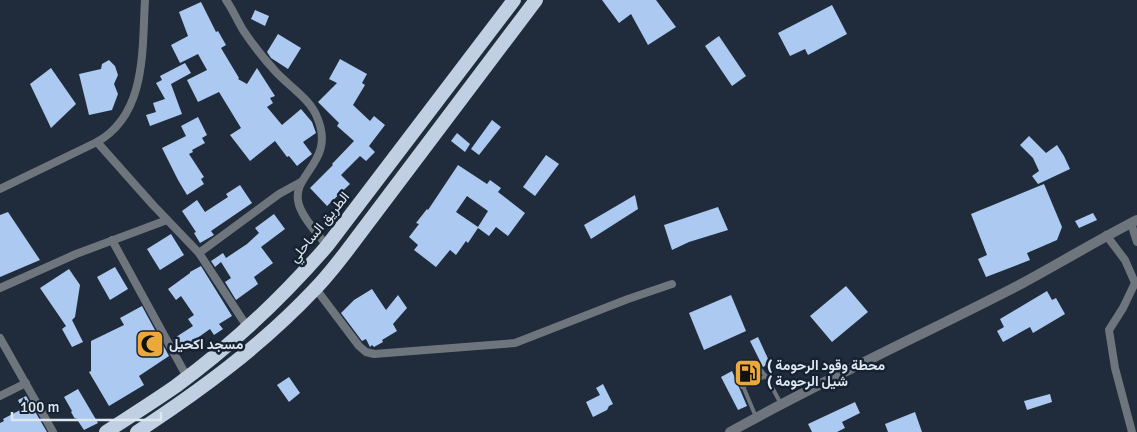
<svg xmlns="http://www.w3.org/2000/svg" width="1137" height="432" viewBox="0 0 1137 432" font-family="Signika,Vazirmatn,sans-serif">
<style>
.building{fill:#abc9f1;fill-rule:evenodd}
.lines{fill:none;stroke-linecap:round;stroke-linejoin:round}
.service{stroke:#6f757d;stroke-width:4}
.minor{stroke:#6f757d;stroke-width:8}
.tertiary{stroke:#6f757d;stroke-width:10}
.trunk{stroke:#c0cfe2;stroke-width:14}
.labels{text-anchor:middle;stroke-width:5;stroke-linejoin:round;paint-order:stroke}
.street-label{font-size:14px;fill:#dee6f0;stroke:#162231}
.poi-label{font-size:14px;font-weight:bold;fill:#dee6f0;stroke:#162231;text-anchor:start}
</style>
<rect width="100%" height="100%" fill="#202c3b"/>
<g class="building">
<path d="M602,0H656L676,27L648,45L631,14L619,23Z"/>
<path d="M201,2L216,32L218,31L226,45L221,48L239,78L238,79L247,84L257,68L275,96L270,98L273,103L267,107L282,125L301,109L312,122L316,133L303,142L312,154L297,166L289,156L287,157L275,141L250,161L230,135L241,128L219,92L198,102L187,80L207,70L198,54L180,63L171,45L188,36L179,12Z"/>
<path d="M832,5L847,34L808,55L805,49L790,56L778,33Z"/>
<path d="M255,10L269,16L265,26L251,19Z"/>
<path d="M278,34L301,48L288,69L271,58L267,52Z"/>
<path d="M719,36L746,76L732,86L705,46Z"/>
<path d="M340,59L367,74L362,83L365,85L353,105L370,121L374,116L385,125L369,146L375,152L366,161L360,156L341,175L350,184L327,206L310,188L333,165L332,164L354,141L337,126L339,123L318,102L337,83L329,79Z"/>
<path d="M109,60L115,66L118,75L114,84L118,94L112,110L89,115L79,74L101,69L102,64Z"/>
<path d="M185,63L191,73L171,84L182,114L150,126L146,115L156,112L153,103L165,99L156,83L162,80L160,76Z"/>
<path d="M51,68L76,104L51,128L30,84Z"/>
<path d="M198,117L207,135L202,138L205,143L192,150L193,152L189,154L204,177L201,179L204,184L187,195L178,180L162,148L186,136L181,126Z"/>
<path d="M492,120L501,127L479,155L471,149Z"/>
<path d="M457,133L470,144L465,152L451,141Z"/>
<path d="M1029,136L1046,153L1057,145L1064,156L1070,169L1038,184L1032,176L1039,171L1033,158L1020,145Z"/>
<path d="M546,155L559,164L535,196L523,187Z"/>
<path d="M458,165L487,184L490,180L501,188L498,192L525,213L508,236L496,227L489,236L478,228L468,243L466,241L456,255L450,250L436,267L414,250L418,245L409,237L419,224L416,223L427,209L428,210ZM467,196L488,211L478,227L456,212Z"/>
<path d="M1044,184L1062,227L1057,240L1027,253L1030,260L986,277L978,259L987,255L971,214Z"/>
<path d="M240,185L252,203L211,231L214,235L200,243L194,233L196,232L182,211L197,200L205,212L228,197L226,194Z"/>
<path d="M635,195L638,209L591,239L584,225Z"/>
<path d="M718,207L728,230L689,242L672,250L664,225Z"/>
<path d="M8,212L40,260L0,277V215Z"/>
<path d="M1093,213L1097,220L1079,228L1075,221Z"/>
<path d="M274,214L285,229L261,247L273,263L254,277L258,284L236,300L225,282L231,278L221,262L215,267L211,261L223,253L226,258L247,244L259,233L255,228Z"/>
<path d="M171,234L184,255L160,270L147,249Z"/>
<path d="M201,266L232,316L219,324L223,329L214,335L210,329L196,339L198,342L181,354L173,339L193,326L188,319L194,315L181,296L176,300L168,289L190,273V272Z"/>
<path d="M115,267L128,289L110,300L97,277Z"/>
<path d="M69,269L80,285L75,317L72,320L83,342L72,347L62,329L66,326L40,288Z"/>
<path d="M846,286L868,312L832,342L810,316Z"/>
<path d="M372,289L386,310L398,295L407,308L393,324L397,331L382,340L383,342L374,347L372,345L370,347L366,339L362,341L341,313L354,300Z"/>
<path d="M1047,291L1052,300L1056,298L1065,314L1033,333L1030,327L1003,342L997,331L1004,327L1000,319Z"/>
<path d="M731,295L746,331L704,350L689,313Z"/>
<path d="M142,306L169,356L139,376L144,385L109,406L89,372L91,371V341L124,325L120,318Z"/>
<path d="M758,337L770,363L763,367L750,341Z"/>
<path d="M732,371L747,406L738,410L721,377Z"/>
<path d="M289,377L300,393L289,402L277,385Z"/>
<path d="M603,384L613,404L609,406L607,410L593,417L586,402L600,395L596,388Z"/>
<path d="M78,389L98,423L84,430L76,418L75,419L71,412L72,411L64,397Z"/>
<path d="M1050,394L1052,402L1027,410L1024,401Z"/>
<path d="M26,396L47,432H0V423L4,421L3,419L22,409L18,400Z"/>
<path d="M855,402L860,413L842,422L845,428L837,432H812L808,424Z"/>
<path d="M915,412L922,432H888L885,424Z"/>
</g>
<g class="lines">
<g class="service">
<path d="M742,387L766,376"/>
<path d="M756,417L740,379C740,371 745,367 753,365L757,366L766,376L781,404"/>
</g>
<g class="minor">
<path d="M226,0C233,10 237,20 243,30C253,45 264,59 276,72C289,86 310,99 317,117C337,163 289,174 299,205C304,220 318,234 327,246"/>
<path d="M97,142L153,205L199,253L248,328"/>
<path d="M0,189L97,142C147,114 142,49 145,0"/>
<path d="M1131,223L1137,242"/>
<path d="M1106,235L1125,260L1135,283L1123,308L1109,330L1115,368L1132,432"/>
<path d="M112,240L187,377"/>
<path d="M199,253L279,194L301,182"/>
<path d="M0,288L76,254L167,220"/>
<path d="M316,289L359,346L366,352L374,354L515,343L628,299L672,284"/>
<path d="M0,338L53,432"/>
<path d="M0,396L26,383"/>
</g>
<path class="tertiary" d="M730,432C825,379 924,334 1021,284C1060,263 1098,240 1137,220"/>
<g class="trunk">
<path d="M106,432C129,417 153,402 176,386C232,345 281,299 327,246L514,0"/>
<path d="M137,432C201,390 261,346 314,290C326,278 336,265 346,252L536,0"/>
</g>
</g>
<defs>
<g id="mosque-square" transform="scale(1.4375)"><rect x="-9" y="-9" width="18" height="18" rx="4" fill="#eca93b" stroke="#162231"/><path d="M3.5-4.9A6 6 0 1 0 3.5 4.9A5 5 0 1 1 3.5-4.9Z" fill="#111"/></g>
<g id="fuel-square" transform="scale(1.4375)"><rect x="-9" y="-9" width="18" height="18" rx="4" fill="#eca93b" stroke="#162231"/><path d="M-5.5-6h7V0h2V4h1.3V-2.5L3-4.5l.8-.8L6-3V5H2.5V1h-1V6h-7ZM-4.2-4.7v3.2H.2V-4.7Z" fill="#111"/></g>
</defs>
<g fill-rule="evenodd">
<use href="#mosque-square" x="150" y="344"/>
<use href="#fuel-square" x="748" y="373"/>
</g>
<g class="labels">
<g class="street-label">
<text transform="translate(319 227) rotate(-51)" y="5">الطريق الساحلي</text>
</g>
<g class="poi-label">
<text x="169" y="349">مسجد اكحيل</text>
<text x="767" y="370">( محطة وقود الرحومة<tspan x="767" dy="16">( شيل الرحومة</tspan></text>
</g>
</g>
<path d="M12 412v8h149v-8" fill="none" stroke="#dee6f0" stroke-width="2.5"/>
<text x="20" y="412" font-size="15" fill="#dee6f0" stroke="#162231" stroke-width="4" paint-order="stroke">100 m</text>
</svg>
